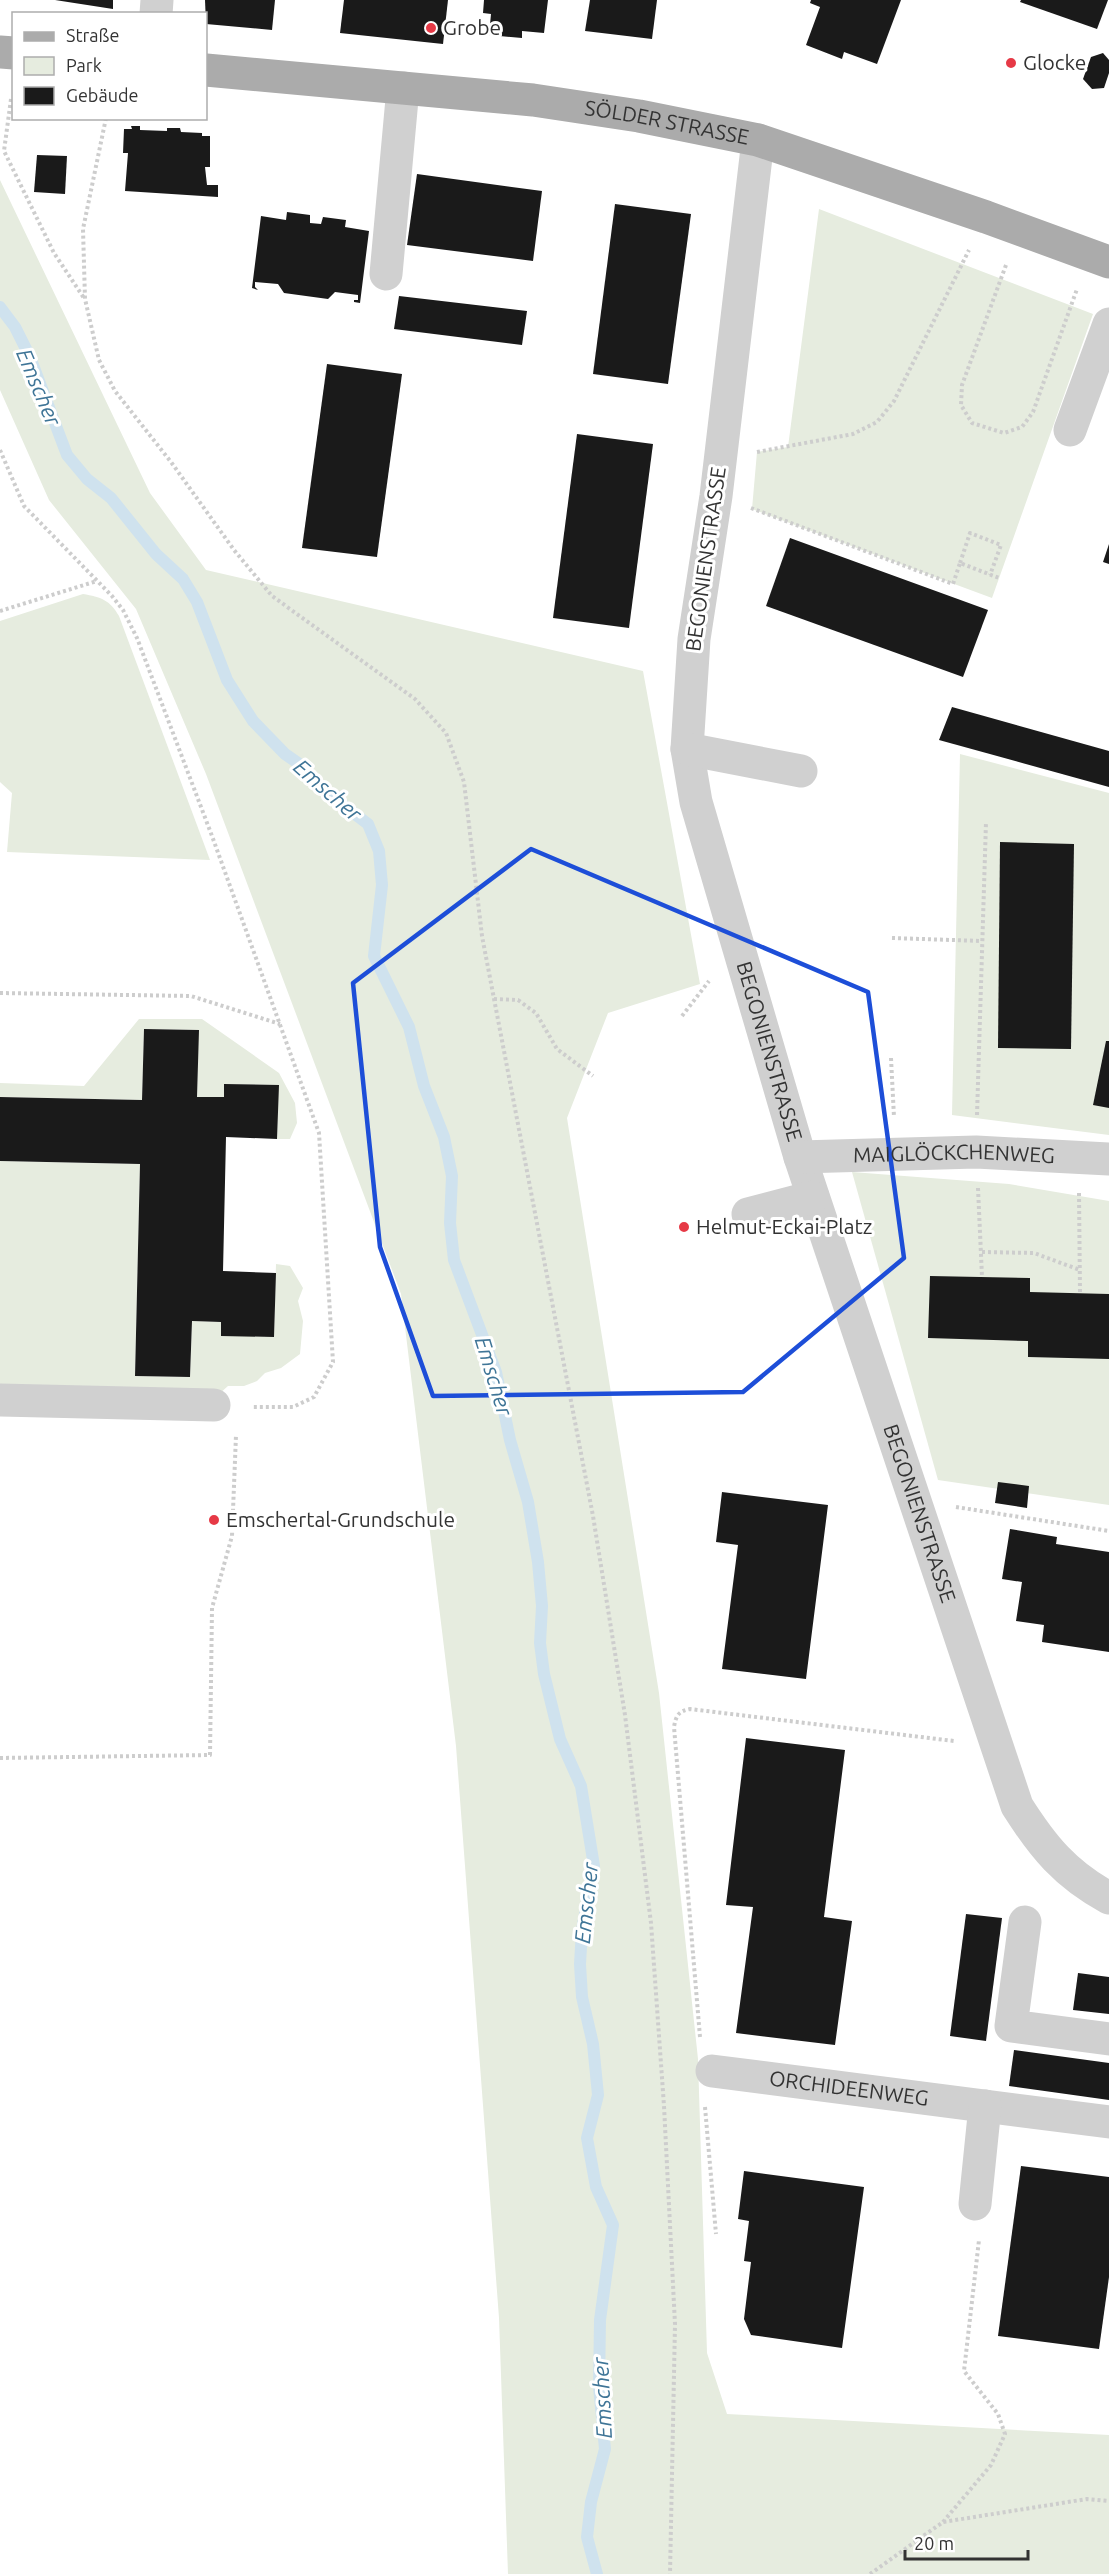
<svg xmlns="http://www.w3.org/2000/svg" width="1109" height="2574" viewBox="0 0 1109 2574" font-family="Ubuntu,sans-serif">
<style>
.green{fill:#e6ecdf}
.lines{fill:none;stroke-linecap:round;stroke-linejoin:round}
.stream{stroke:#cfe2ee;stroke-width:12}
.building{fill:#1a1a1a}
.path{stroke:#cdcdcd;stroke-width:4;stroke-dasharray:3 3;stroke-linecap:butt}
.minor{stroke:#d0d0d0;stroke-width:33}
.major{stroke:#ababab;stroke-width:33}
.marked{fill:none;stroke:#1d4ed8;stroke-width:4.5;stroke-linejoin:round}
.poi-dot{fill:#e63946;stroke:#fff;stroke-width:2}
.labels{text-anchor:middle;stroke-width:6;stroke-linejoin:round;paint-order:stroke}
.poi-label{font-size:21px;fill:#333;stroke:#fff;text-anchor:start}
.street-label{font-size:21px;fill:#333;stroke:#fff}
.water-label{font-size:22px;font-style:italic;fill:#3f7597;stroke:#fff}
</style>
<rect width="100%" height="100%" fill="#fff"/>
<g class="green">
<path d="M0,180L150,493L206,570L643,671L700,984L608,1013L567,1118L659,1693L698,2059L707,2353L727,2414L1109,2435V2574H508L499,2318L456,1746L401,1294L206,774L136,609L49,500L0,390Z"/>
<path d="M819,209L1093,314L992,598L752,509L757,452L788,447Z"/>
<path d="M83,594C101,597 110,600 119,616L210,860L7,852L12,793L0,782V621Z"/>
<path d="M960,754L1109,793V1135L952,1115Z"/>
<path d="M139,1019H202L279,1073L295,1103L297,1123L290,1139H277L278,1085L225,1084L224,1097H197L198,1030L144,1029L142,1100L0,1097V1083L84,1086Z"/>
<path d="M0,1161L140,1164L135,1376L190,1377L192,1321L221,1322L274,1337L276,1264L290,1266L303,1288L298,1301L303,1321L300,1354L281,1368L265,1373L257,1381L244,1386H228L218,1395L0,1390Z"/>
<path d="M852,1172L1009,1184L1109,1201V1505L938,1480Z"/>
</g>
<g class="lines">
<path class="stream" d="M0,307L15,327L30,357L67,455L87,479L111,498L156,554L183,579L197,602L227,680L253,721L285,754L305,768L322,789L368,824L379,851L382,885L374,956L409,1027L424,1086L444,1137L452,1176L450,1223L454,1260L496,1372L510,1440L528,1502L538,1562L542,1606L540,1643L544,1674L560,1739L581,1786L594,1866L582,1930L580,1964L582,1997L593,2044L598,2095L587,2138L596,2187L613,2225L600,2320L599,2387L605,2449L591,2502L587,2537L597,2574"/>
</g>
<g class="building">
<path d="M55,0H113V9Z"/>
<path d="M205,0H275L272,30L206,24Z"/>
<path d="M344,0H448L443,44L340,33Z"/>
<path d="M484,0H548L544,33L522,31V38L489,35L491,14L483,13Z"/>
<path d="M590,0H657L652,39L585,31Z"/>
<path d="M811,0H901L877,64L844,52L842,59L806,45L820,7L810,3Z"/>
<path d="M1021,0H1108L1097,29L1020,2Z"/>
<path d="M1103,53L1109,60V73L1104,88L1092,89L1083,79L1091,57Z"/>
<path d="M131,126H140V130L167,131V128H180L181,132L202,133V136H210V167H205L207,185H218V197L125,191L128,153H123L124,129H132Z"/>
<path d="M37,155L67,156L65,194L34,192Z"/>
<path d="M417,174L542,191L533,261L407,245Z"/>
<path d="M615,204L691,214L668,384L593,374Z"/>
<path d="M287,212L310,215V223L321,224L323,217L346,220L345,227L369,231L360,303L354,302V300H358V295L335,292L328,299L284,293L278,284L255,282V287L258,290L252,288L261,216L286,220Z"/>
<path d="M399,296L527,311L522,345L394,329Z"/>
<path d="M327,364L402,374L377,557L302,548Z"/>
<path d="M577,434L653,444L629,628L553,618Z"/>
<path d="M790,538L988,610L963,677L766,606Z"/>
<path d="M1109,544V564L1103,562Z"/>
<path d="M952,707L1109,751V787L939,740Z"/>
<path d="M1000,842L1074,844L1071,1049L998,1048Z"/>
<path d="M144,1029L199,1030L197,1097H224V1084L279,1085L277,1139L226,1137L223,1271L276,1273L274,1337L221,1336V1322L192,1321L190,1377L135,1376L140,1164L0,1161V1097L142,1100Z"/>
<path d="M1106,1041H1109V1108L1093,1105Z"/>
<path d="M930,1276L1030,1278V1292L1109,1294V1359L1028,1357V1341L928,1338Z"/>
<path d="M998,1482L1029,1486L1027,1508L995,1503Z"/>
<path d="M722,1492L828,1505L806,1679L722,1669L738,1545L716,1542Z"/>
<path d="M1010,1529L1057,1537L1056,1544L1109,1552V1652L1042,1642L1044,1625L1016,1621L1022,1582L1002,1579Z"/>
<path d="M746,1738L845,1750L824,1917L852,1921L835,2045L736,2033L753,1907L726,1905Z"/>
<path d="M966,1914L1002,1918L986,2041L950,2036Z"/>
<path d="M1078,1973L1109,1977V2014L1073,2010Z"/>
<path d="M1014,2050L1109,2063V2100L1009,2086Z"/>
<path d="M1021,2166L1109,2177V2277L1099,2349L998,2336Z"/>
<path d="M744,2171L864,2187L842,2348L751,2335L744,2319L751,2262L744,2261L749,2221L738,2219Z"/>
</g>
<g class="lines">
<g class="path">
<path d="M11,99L4,151L54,253L84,298"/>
<path d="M106,118L83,229L85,299L99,360L115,391L171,462L234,550L272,596L415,699L446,733L464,782L482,936L593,1516L625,1715L651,1923L664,2106L675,2324L670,2574"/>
<path d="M1006,265L962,385L961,405L972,423L1004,433L1022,427L1033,412L1077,289"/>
<path d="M0,450L24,506L112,596L123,610L137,638L212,836L319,1133L333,1362L314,1397L293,1407H252"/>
<path d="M757,452L853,434L877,422L894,401L969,250"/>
<path d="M751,508L953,584L960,563L999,578"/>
<path d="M960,563L970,533L1001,545L990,575"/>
<path d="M0,611L97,581"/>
<path d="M892,938L982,941"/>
<path d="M0,993L191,996L280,1024"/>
<path d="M494,999L518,1000L536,1013L557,1049L593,1076"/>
<path d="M682,1016L709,981"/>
<path d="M891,1058L894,1117"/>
<path d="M977,1115L986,822"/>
<path d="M978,1188L982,1277"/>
<path d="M1079,1193L1080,1293"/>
<path d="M982,1252L1034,1253L1080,1270"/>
<path d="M956,1507L1109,1531"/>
<path d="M0,1758L210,1755L212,1608L232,1536L236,1435"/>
<path d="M700,2037L674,1727C676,1715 679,1711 690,1709L954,1741"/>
<path d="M705,2107L716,2234"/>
<path d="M943,2522L991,2465L1005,2434L998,2414L964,2371L979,2240"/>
<path d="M870,2574L943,2522L1087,2499L1109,2501"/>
</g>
<g class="minor">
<path d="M156,14L157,0"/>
<path id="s1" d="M758,140L716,496L694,639L687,749L696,802L800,1157L1017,1806C1043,1847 1065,1874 1109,1898"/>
<path d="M386,274L403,88"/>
<path d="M1070,430L1109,324"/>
<path d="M687,749L801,771"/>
<path id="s2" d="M800,1157L976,1152L1109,1159"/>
<path d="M748,1214L813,1197"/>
<path d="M0,1400L214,1405"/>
<path d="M1025,1922L1011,2026L1109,2039"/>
<path id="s3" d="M712,2071L1109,2122"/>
<path d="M975,2204L985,2106"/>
</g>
<g class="major">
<path d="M0,52L14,53"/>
<path id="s4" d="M206,70L533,100L639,116L758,140L986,217L1109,262"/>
</g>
</g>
<path class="marked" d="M531,849L868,992L904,1258L743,1392L433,1396L380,1247L353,983Z"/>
<g class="poi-dot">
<circle cx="431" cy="28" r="6"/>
<circle cx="1011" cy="63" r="6"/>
<circle cx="684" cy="1227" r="6"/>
<circle cx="214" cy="1520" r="6"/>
</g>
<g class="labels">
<g class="poi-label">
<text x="443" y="35">Grobe</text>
<text x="1023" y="70">Glocke</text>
<text x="696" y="1234">Helmut-Eckai-Platz</text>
<text x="226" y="1527">Emschertal-Grundschule</text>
</g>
<g class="street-label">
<text dy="7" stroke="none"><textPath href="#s4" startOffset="464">SÖLDER STRASSE</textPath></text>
<text transform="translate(706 559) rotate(-82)" y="7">BEGONIENSTRASSE</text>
<text dy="7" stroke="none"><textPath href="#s1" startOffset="927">BEGONIENSTRASSE</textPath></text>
<text dy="7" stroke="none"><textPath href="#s2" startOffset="154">MAIGLÖCKCHENWEG</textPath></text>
<text dy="7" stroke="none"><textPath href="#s1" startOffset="1413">BEGONIENSTRASSE</textPath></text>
<text dy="7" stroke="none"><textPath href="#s3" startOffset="138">ORCHIDEENWEG</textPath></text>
</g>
<g class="water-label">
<text transform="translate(39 387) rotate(67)" y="8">Emscher</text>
<text transform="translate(328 790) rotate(41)" y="8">Emscher</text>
<text transform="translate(494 1376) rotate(73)" y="8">Emscher</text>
<text transform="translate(586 1903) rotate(-84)" y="8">Emscher</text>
<text transform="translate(602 2398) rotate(-93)" y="8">Emscher</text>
</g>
</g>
<rect x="12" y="12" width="195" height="108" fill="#ffffff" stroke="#adadad" stroke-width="1.5"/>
<rect x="24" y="32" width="30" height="9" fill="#ababab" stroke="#adadad" stroke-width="1.5"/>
<text x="66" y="42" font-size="18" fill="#333333">Straße</text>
<rect x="24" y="57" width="30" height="18" fill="#e6ecdf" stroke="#adadad" stroke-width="1.5"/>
<text x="66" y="72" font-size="18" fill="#333333">Park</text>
<rect x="24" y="87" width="30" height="18" fill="#1a1a1a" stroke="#adadad" stroke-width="1.5"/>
<text x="66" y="102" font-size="18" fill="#333333">Gebäude</text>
<path d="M905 2550v9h123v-9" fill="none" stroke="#333333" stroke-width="3"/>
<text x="914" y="2550" font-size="18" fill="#333333" stroke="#ffffff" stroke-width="4.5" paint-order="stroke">20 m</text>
</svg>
